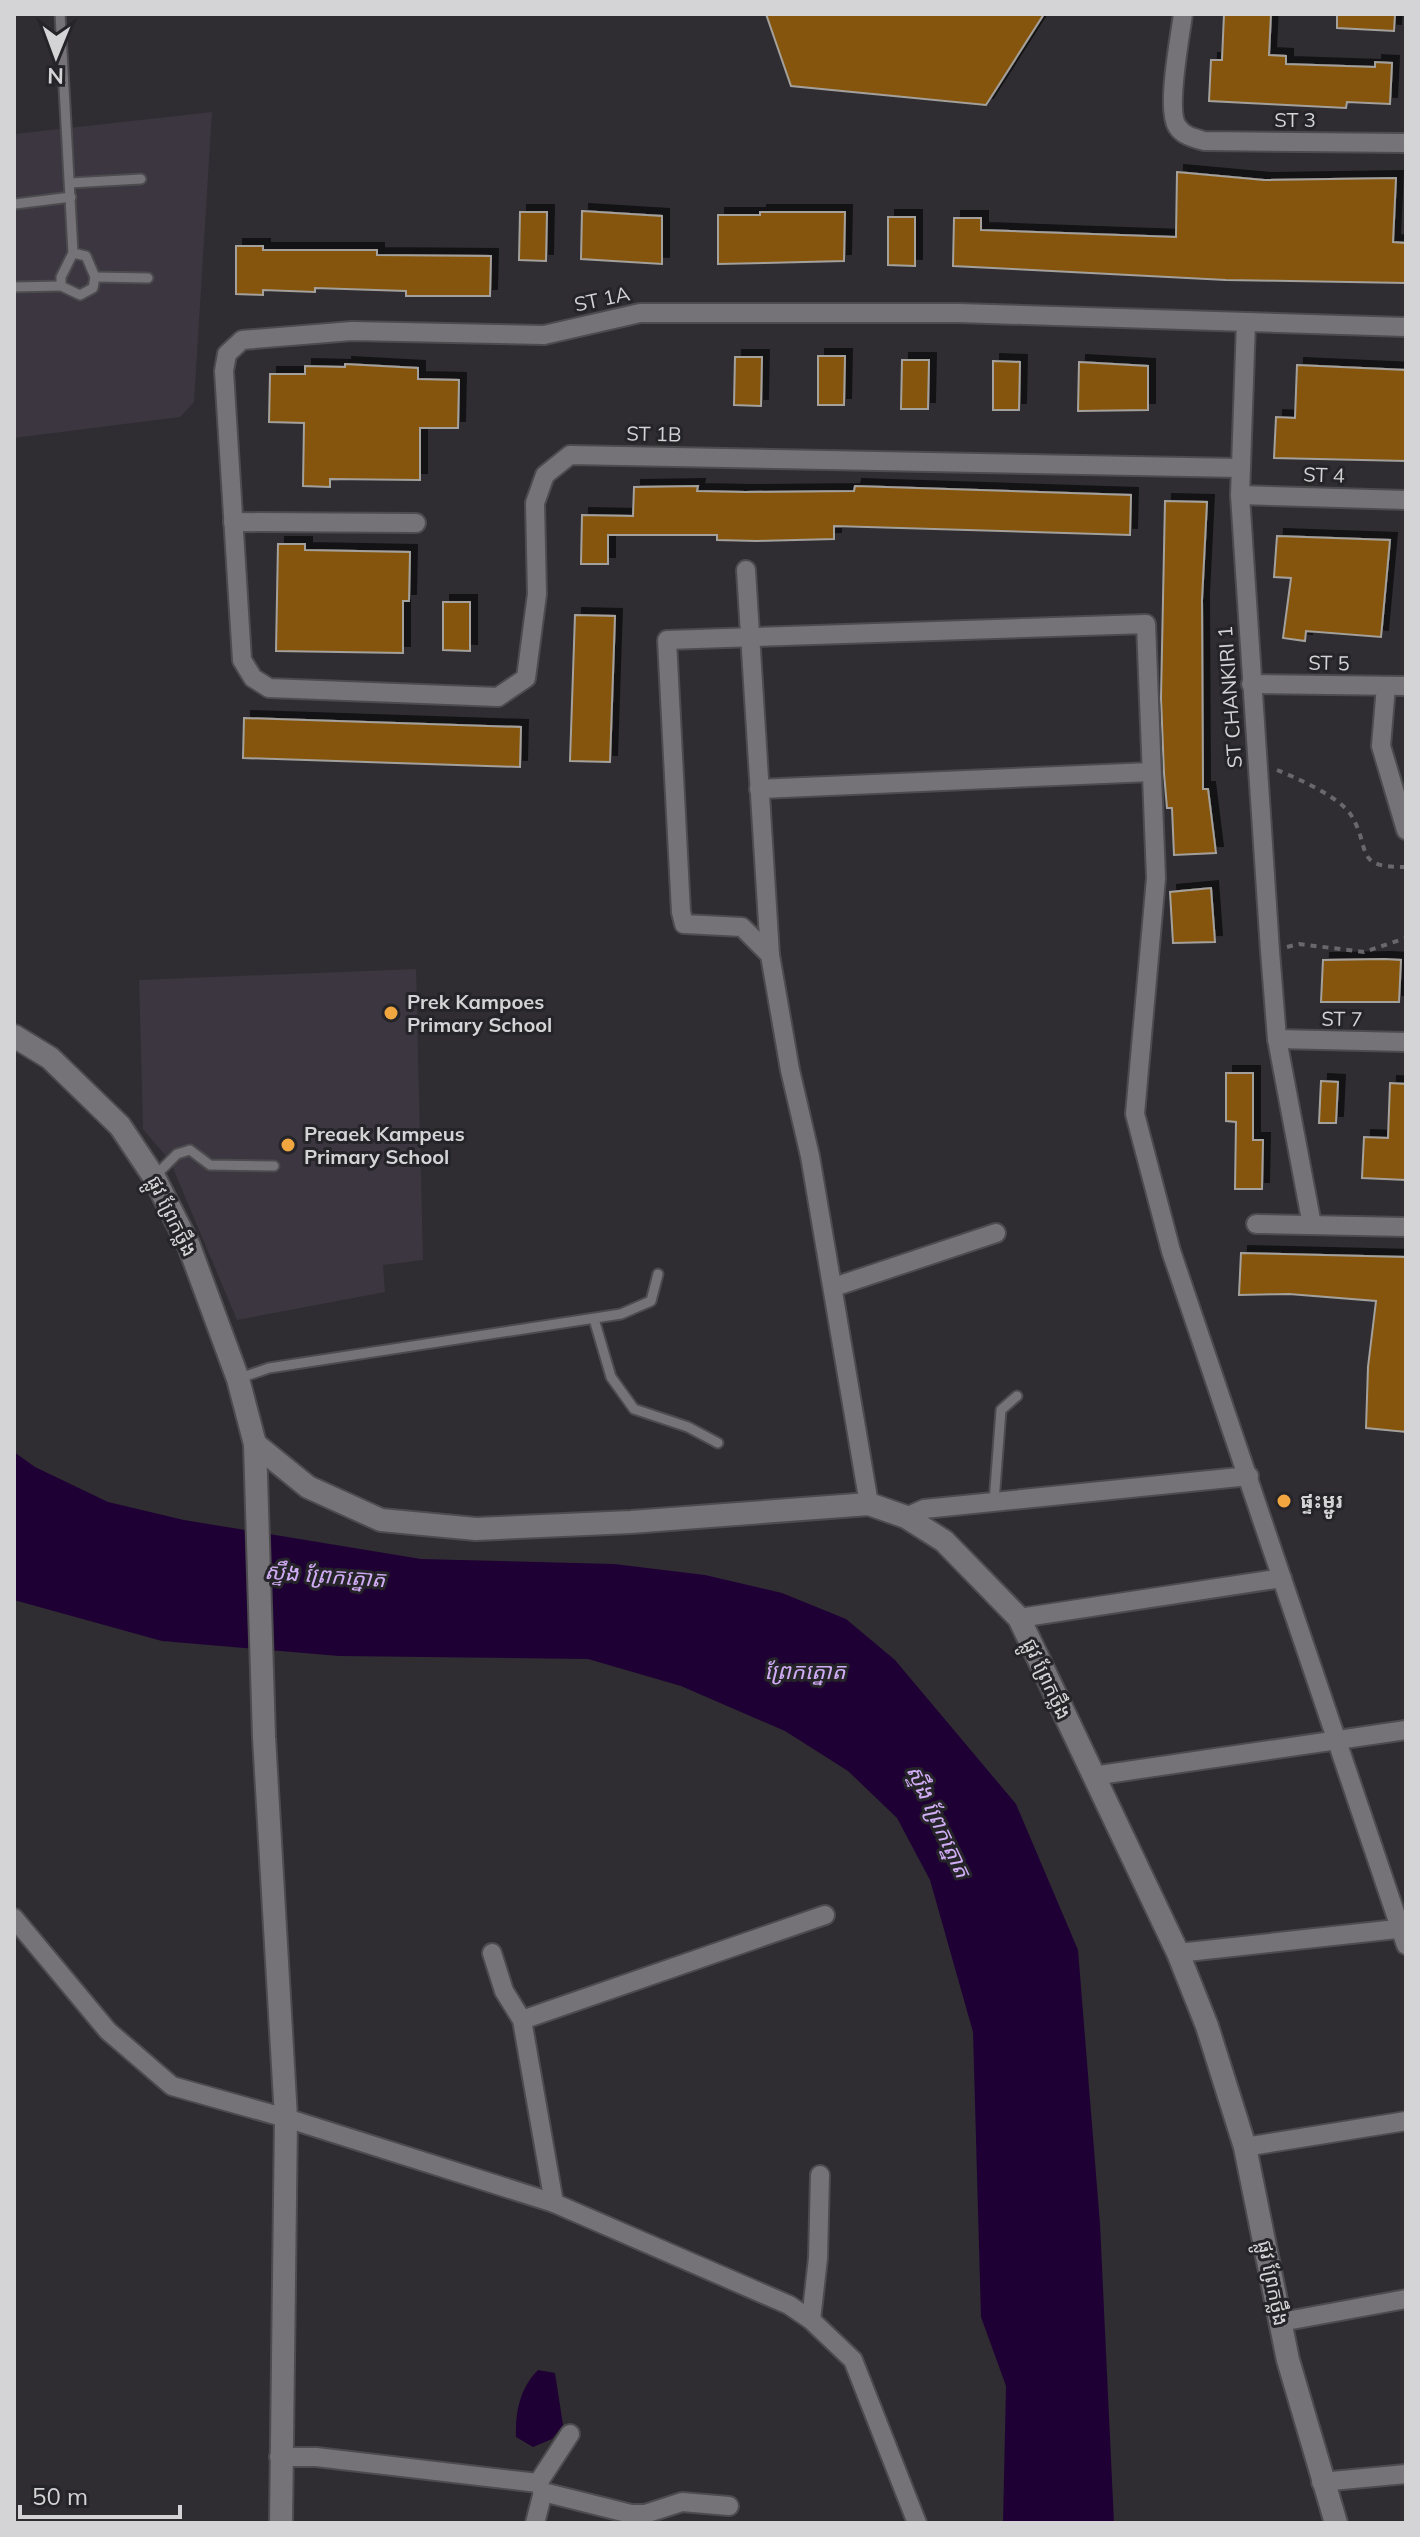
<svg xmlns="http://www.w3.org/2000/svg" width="1420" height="2537" viewBox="0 0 1420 2537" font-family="Mulish,'Noto Sans Khmer',sans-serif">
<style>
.built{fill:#3b3640}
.water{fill:#1f0035}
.building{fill:#85550b;stroke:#a4a09c;stroke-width:2;filter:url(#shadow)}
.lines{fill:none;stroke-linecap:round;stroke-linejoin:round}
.service-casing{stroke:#4c4b4e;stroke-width:13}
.minor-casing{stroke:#4c4b4e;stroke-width:22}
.tertiary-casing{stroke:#4c4b4e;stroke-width:26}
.path{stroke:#69676b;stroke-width:4;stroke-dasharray:6 6;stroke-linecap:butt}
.service{stroke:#757377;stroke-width:9}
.minor{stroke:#757377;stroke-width:18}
.tertiary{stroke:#757377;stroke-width:22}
.poi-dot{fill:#f1a640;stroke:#252428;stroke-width:3}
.labels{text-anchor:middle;stroke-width:6;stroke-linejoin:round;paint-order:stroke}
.street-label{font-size:20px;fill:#d4d3d5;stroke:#252428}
.poi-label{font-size:20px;font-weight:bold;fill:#d4d3d5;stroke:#252428;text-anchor:start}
.water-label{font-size:22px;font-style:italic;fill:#d0acf4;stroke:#252428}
</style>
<defs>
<filter id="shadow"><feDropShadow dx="7" dy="-7" stdDeviation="0" flood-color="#0009"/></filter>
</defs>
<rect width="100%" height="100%" fill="#2f2d31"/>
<g class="built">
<path d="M212,112L194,402L180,417L14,438V134Z"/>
<path d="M416,969L423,1260L383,1265L385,1292L237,1320L170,1161L143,1129L139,980Z"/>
</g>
<g class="water">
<path d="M14,1452L35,1467L108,1502L184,1520L421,1559L614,1564L705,1575L782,1593L846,1619L895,1660L1016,1804L1078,1950L1100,2224L1114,2523H1003L1006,2386L981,2317L973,2032L930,1880L897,1818L848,1771L785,1731L681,1686L588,1659L339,1656L162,1641L14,1600Z"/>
<path d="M538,2370L555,2373L563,2425L552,2439L533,2447L516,2437C515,2412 520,2388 538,2370Z"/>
</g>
<g class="building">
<path d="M766,14H1044L986,105L791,86Z"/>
<path d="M1224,14H1271L1269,55L1286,56V64L1375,67V62L1392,63L1390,104L1347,102L1346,108L1209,101L1211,60H1222Z"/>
<path d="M1337,14H1395L1394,31L1337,28Z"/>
<path d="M1177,172L1264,180L1396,178L1393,242L1406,243V283L1226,280L953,266L954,218H981V230L1176,237Z"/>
<path d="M582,211L662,216V264L581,259Z"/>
<path d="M520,212H547L546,261L519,260Z"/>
<path d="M760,212H845L844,261L718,264V215H760Z"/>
<path d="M888,217H915V266L888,265Z"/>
<path d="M236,246H263V250H377V255L491,256L490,296H406V291L315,288V292L263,290V295L236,294Z"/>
<path d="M818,356H845L844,405H818Z"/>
<path d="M735,357H762L761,406L734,405Z"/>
<path d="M902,360H929L928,409H901Z"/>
<path d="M993,361L1020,362L1019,410H993Z"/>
<path d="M1079,362L1148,366V410L1078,411Z"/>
<path d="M345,364L418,368V379L459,380L458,428H420V480L330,479V487L303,486L304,423L269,422L270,374H305V366L345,367Z"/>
<path d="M1297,365L1406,370V461L1274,458L1276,417L1295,418Z"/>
<path d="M698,486L697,491L745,492L854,491L855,486L1131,495L1130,535L834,526V539L757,541L717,540V535H608V564H581L582,515L633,516L634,487Z"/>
<path d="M1165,501L1207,502L1202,600L1203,789H1208L1216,853L1174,855L1172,808H1167L1164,773L1161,698Z"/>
<path d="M1277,536L1390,540L1381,637L1306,631L1305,641L1283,638L1291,578L1274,577Z"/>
<path d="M278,544H305V550L410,552L409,601H403V653L276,651Z"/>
<path d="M443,602H470V651L443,650Z"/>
<path d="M575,615L615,616L610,762L570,761Z"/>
<path d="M244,718L521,727L520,767L243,758Z"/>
<path d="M1211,888L1215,942L1173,943L1170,892Z"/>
<path d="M1384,959L1401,960L1399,1002H1321L1323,960Z"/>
<path d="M1226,1073H1253V1140H1263L1262,1189H1235L1236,1122L1226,1121Z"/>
<path d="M1321,1081L1338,1082L1336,1123H1319Z"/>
<path d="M1390,1083L1406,1084V1180L1362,1178L1364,1137L1388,1138Z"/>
<path d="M1241,1253L1406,1257V1432L1366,1428L1368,1367L1376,1301L1289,1294L1239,1295Z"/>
</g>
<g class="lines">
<g class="service-casing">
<g id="service">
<path d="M60,14L73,253L61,277V286L80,295L93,288L95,277L86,256L73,253"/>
<path d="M70,183L141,179"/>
<path d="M15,204L71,197"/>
<path d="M95,277L148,278"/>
<path d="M14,287L61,286"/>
<path d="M155,1176L177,1154L190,1150L210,1165L274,1166"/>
<path d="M594,1319L611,1377L634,1409L688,1427L718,1443"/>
<path d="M240,1378L269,1368L621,1314L651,1301L658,1274"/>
<path d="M994,1502L1001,1410L1017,1396"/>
</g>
</g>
<g class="minor-casing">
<g id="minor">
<path d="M1183,14C1180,37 1166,109 1177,126C1183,136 1194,138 1204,141L1406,143"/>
<path d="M1246,322L1240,495L1270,951L1277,1039L1312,1225"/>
<path d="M1239,468L570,455L545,475L535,503L537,594L526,678L498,697L269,688L253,678L242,660L224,371L227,354L242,340L352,331L544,335L640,313H958L1406,327"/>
<path d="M1240,495L1406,500"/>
<path d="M233,522L416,523"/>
<path d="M746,570L770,955"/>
<path d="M1251,684L1406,686"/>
<path d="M1386,686L1381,746L1406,830"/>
<path d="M759,789L1151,772"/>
<path d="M1277,1039L1406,1042"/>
<path d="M1256,1224L1406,1227"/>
<path d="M834,1287L996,1233"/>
<path d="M869,1504L810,1156L790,1070L770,955L742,927L684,924L681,912L667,640L1146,624L1156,878L1135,1114L1171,1251L1406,1945"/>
<path d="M906,1517L924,1509L1249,1476"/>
<path d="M1019,1618L1282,1578"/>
<path d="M1093,1776L1406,1730"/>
<path d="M14,1918L108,2031L172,2086L286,2118L554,2203L789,2305L811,2320L853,2360L917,2523"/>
<path d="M492,1953L504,1991L522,2020L554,2203"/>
<path d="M1178,1953L1406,1928"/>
<path d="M522,2020L825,1915"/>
<path d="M1245,2147L1406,2121"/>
<path d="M811,2320L818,2258L820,2175"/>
<path d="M1281,2322L1406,2299"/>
<path d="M279,2457H316L538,2483L543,2492L631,2514H645L682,2502L729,2506"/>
<path d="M1321,2482L1406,2474"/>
<path d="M538,2483L570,2434"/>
<path d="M535,2523L543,2492"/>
</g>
</g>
<g class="tertiary-casing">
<g id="tertiary">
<path d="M14,1036L50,1058L120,1126L154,1177L189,1246L238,1379L255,1444L264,1737L286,2118L281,2523"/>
<path d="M255,1444L308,1487L381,1520L476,1529L631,1522L869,1504L906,1517L944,1541L1019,1618L1178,1953L1207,2026L1245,2147L1288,2360L1336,2523"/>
</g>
</g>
<g class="path">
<path d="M1277,770C1297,778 1340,797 1351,815C1372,849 1352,868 1406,867"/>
<path d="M1287,947L1299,944L1364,952L1406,938"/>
</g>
<use href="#service" class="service"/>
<use href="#minor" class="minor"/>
<use href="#tertiary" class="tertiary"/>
</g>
<g class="poi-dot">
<circle cx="391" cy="1013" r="8"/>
<circle cx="288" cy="1145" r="8"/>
<circle cx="1284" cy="1501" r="8"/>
</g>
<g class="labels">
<g class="street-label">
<text x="1295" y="127">ST 3</text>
<text transform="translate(602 299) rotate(-12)" y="7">ST 1A</text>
<text transform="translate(654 434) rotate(1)" y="7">ST 1B</text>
<text transform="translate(1324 475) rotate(2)" y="7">ST 4</text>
<text transform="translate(1329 663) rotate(1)" y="7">ST 5</text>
<text transform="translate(1230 697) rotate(-94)" y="7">ST CHANKIRI 1</text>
<text transform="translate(1342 1019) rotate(1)" y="7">ST 7</text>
<text transform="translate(172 1216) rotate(64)" y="7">ផ្លូវ ព្រែកថ្លឹង</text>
<text transform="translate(1047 1679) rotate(65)" y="7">ផ្លូវ ព្រែកថ្លឹង</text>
<text transform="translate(1273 2283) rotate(79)" y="7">ផ្លូវ ព្រែកថ្លឹង</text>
</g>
<g class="poi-label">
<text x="407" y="1009">Prek Kampoes<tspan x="407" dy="23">Primary School</tspan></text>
<text x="304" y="1141">Preaek Kampeus<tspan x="304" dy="23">Primary School</tspan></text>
<text x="1300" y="1508">ផ្ទះម្ជូរ</text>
</g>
<g class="water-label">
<text transform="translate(325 1575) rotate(4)" y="8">ស្ទឹង ព្រែកត្នោត</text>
<text x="805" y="1679">ព្រែកត្នោត</text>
<text transform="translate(939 1821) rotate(65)" y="8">ស្ទឹង ព្រែកត្នោត</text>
</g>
</g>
<rect width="1420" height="2537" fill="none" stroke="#d4d3d5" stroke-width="32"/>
<g transform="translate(56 56) rotate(181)" stroke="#252428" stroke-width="6" paint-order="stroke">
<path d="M0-6L14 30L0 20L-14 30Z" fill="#d4d3d5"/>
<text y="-12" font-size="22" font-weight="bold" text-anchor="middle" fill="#d4d3d5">N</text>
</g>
<path d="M20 2505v12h160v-12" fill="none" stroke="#d4d3d5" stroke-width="4"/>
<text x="32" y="2505" font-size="24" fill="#d4d3d5" stroke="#252428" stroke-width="6" paint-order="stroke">50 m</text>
</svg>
